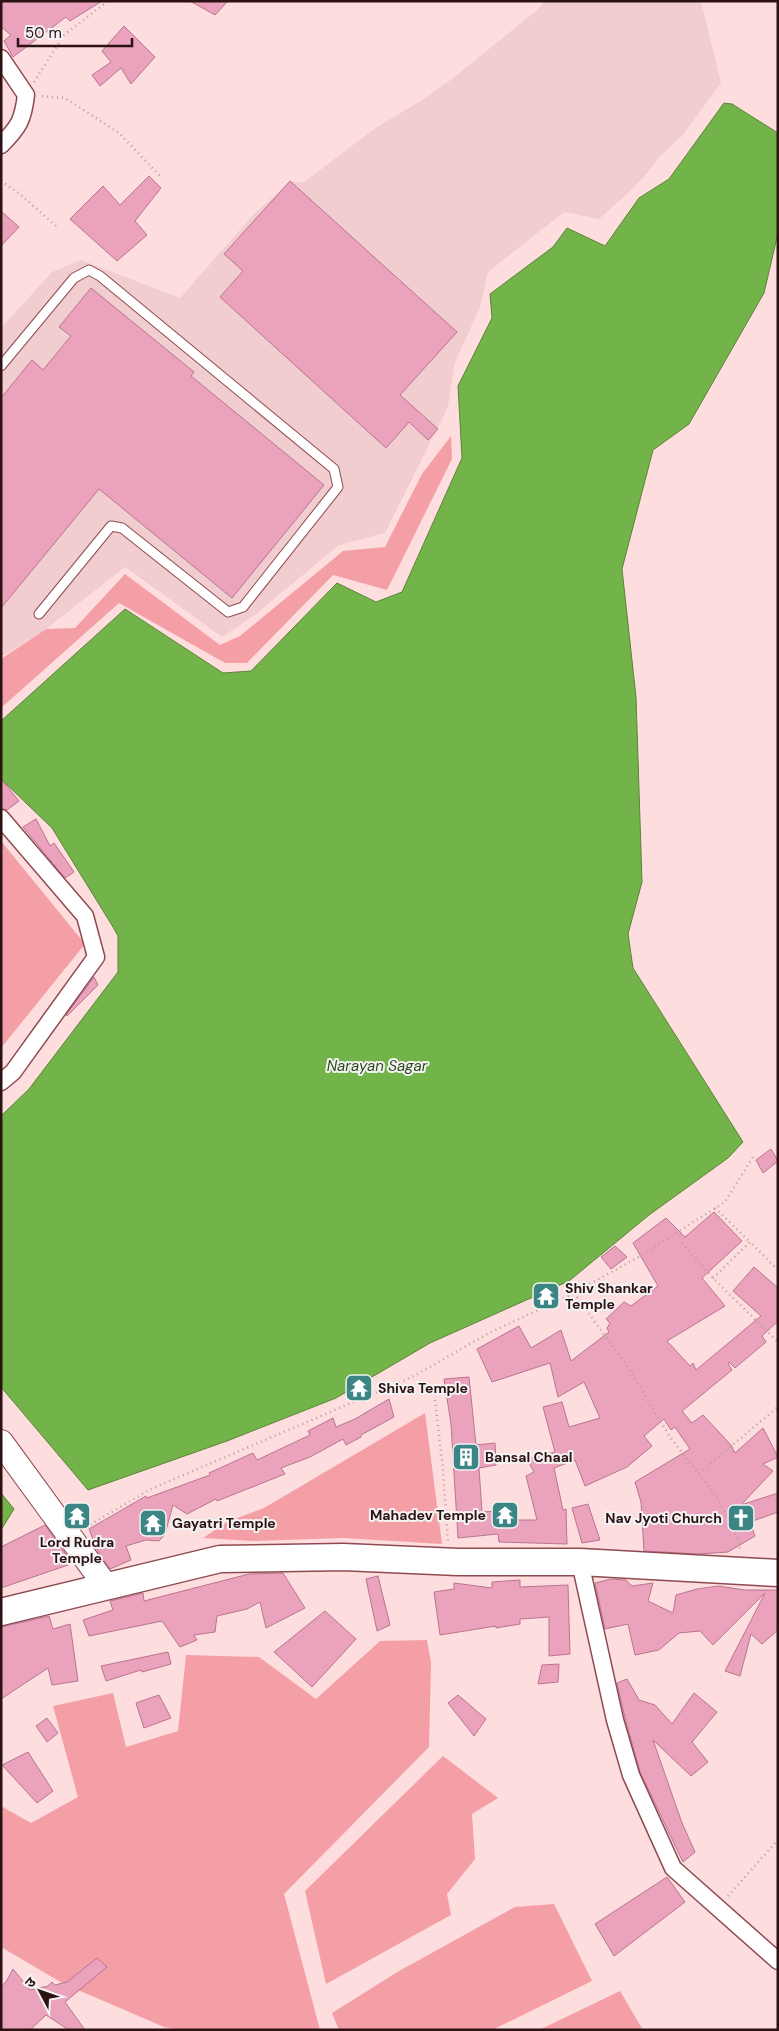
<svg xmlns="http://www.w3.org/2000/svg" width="779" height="2031" viewBox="0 0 779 2031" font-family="'DM Sans','Noto Sans Devanagari',sans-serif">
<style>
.built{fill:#f1cdcf}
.green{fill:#f49fa5}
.water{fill:#72b449;stroke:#5d8339}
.building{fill:#eaa2bd;stroke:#b9758f}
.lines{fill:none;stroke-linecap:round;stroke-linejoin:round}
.service-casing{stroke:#8e4a50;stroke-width:11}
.minor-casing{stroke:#8e4a50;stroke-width:19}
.secondary-casing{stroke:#8e4a50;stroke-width:26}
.primary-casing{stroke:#8e4a50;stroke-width:29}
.path{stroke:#bb9c9e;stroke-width:2.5;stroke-dasharray:1 4;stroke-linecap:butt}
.service{stroke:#fff;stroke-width:9}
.minor{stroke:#fff;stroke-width:16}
.secondary{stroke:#fff;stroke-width:24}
.primary{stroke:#fff;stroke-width:26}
.labels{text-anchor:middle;stroke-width:4;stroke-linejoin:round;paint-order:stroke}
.poi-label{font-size:14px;font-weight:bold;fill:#2d1214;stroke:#f3f3f3;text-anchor:start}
.water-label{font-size:15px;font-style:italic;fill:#2c471d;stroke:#f3f3f3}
</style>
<rect width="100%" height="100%" fill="#feddde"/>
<path class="built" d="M545,1H701L721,83L682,136L660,156L647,173L628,193L599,219L564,212L488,272L480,307L454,365L448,407L385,533L339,545L256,614L222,637L125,567L46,629L1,657V328L52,272L81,260L180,298L255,213L291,181L303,183L374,129L422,100L452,79L537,10Z"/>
<g class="green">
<path d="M451,436L452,459L387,590L333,575L247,663H225L119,603L1,708V659L46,629L75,628L125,574L220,645L240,636L343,551L385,547L422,474Z"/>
<path d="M1,841L85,944L1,1048Z"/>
<path d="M425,1413L442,1544L343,1538L253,1541L203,1538L227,1522L264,1508Z"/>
<path d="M427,1640L431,1663L429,1747L284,1894L320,2030H177L164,2027L64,1984L1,1947V1806L31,1823L78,1797L53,1706L113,1693L126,1747L178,1731L186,1655L259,1657L316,1699L380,1641Z"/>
<path d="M443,1756L498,1798L472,1814L475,1859L447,1894L451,1915L326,1984L305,1891Z"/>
<path d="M554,1904L592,1981L492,2030H339L332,2013L399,1971L515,1907Z"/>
<path d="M620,1991L643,2030H539Z"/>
</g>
<g class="water">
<path d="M724,103L732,104L778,133V233L764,293L689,424L653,450L622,569L636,697L642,882L628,934L633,968L743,1142L728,1158L649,1215L569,1281L430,1343L336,1398L227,1441L88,1490L1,1387V1116L29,1089L118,972V936L113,927L52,828L1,779V721L125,609L223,673L251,671L337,583L376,602L402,592L462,458L458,386L492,318L490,294L553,247L567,228L605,246L639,198L669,179Z"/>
<path d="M1,1493L14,1509L1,1530Z"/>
</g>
<g class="building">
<path d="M1,1H102L70,21L66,17L13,57L4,41L11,35L1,27Z"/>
<path d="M190,1H228L215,15Z"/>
<path d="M124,26L155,57L131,84L121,68L100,86L92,75L111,62L102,51Z"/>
<path d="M149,176L161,188L135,221L147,235L117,261L70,219L103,186L120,205Z"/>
<path d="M290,181L457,332L400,395L438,429L428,440L409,422L386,448L220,297L243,271L224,254Z"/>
<path d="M1,211L19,227L1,246Z"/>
<path d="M91,288L194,372L191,376L324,485L232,598L99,489L1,608V398L32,360L43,370L71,336L59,327Z"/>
<path d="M1,779L19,801L7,810L1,808Z"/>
<path d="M36,819L50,846L54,843L74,872L65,878L23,827Z"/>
<path d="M94,977L98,985L67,1016L66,1015Z"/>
<path d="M771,1149L778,1161L763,1173L756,1160Z"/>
<path d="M714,1212L742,1241L702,1278L725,1306L667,1341L690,1366L693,1363L696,1370L761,1316L733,1291L754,1267L778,1288V1321L762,1336L766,1342L735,1368L729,1362L728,1363L732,1370L682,1411L692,1423L703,1415L731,1445L735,1453L763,1428L778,1457L763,1464L773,1471L741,1505L778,1493V1512L750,1522L755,1536L728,1552L699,1554L644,1551L641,1502L635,1482L690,1449L675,1427L671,1430L664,1419L644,1436L652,1446L627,1467L585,1486L575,1460L554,1468L563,1510L566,1509L567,1544L499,1542L498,1534L458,1538L451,1424L444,1379L469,1377L476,1445L495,1443L496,1465L479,1468L482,1512L511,1510V1520H537L526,1476L534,1472L527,1459L555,1452L543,1407L562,1402L569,1427L600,1418L584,1382L558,1397L550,1363L492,1382L477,1349L519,1326L531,1348L561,1330L571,1361L609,1332L607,1328L610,1323L606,1319L624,1302L631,1306L658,1286L633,1243L666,1218L685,1237Z"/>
<path d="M615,1246L627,1257L611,1269L601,1257Z"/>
<path d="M389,1399L394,1417L361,1435V1437L346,1445L343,1439L310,1457L281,1468L285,1474L217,1501L216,1499L187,1514L173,1505L165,1534L159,1541L146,1540L126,1546L131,1560L110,1569L97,1550L89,1529L146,1496L147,1498L210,1475L209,1473L253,1453L257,1460L310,1435L308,1431L333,1418L336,1427L355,1419Z"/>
<path d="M79,1504L88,1518L78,1524L69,1512Z"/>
<path d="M588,1504L600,1540L582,1543L572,1508Z"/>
<path d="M45,1525L68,1557L71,1564L1,1588V1547Z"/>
<path d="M283,1573L305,1608L266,1628L260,1602L247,1609L217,1616L215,1632L194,1635L197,1640L180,1647L162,1621L89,1636L83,1620L113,1610L110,1601L143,1593L144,1601L249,1574Z"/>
<path d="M378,1576L390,1625L377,1631L366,1579Z"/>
<path d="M611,1579L626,1580L632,1586L653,1583L648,1601L673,1613L676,1595L697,1589L718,1586L745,1590H778V1630L762,1644L751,1634L740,1676L725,1671L765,1593L713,1645L700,1631L679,1633L659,1650L635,1655L628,1624L605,1629L595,1583Z"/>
<path d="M520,1580V1587L568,1585L570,1654L549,1656V1617L520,1619V1624L496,1628V1626L440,1635L434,1592L454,1589V1583L492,1588V1582Z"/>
<path d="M325,1611L356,1639L312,1687L274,1652Z"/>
<path d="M49,1616L53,1629L70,1624L78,1681L52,1685L48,1668L1,1699V1627Z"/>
<path d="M168,1652L171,1664L142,1672L141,1670L106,1681L101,1666Z"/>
<path d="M559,1664L558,1682L538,1684L542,1665Z"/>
<path d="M627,1679L639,1700L655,1705L672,1724L694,1693L717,1712L692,1742L708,1762L691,1776L653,1740L682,1823L695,1852L683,1862L640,1772L625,1718L617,1683Z"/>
<path d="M159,1695L171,1718L144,1728L136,1703Z"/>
<path d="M458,1695L486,1719L474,1736L448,1703Z"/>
<path d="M47,1718L58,1733L47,1742L36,1726Z"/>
<path d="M28,1752L53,1791L37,1803L2,1765Z"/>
<path d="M667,1877L685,1902L614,1956L595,1924Z"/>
<path d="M97,1958L107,1967L65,2002L85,2030H69L46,2015L30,2030H1V1986L6,1982L13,1969L30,1990L48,1986L52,1982L55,1985L67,1982Z"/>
</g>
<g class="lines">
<g class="service-casing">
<path id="service" d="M1,366L74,278L89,270L100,276L334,469L338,487L243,607L228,612L122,528L111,526L39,614"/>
</g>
<g class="minor-casing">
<g id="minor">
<path d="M1,58L26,95C23,120 19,127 1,145"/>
<path d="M1,818L85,916L96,957L13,1072L1,1082"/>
<path d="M580,1562L615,1720L631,1775L673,1868L778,1961"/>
</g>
</g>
<g class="secondary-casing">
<path id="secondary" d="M1,1442L106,1586"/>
</g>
<g class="primary-casing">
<path id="primary" d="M1,1612L220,1559L343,1557L458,1562H580L778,1573"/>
</g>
<g class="path">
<path d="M34,82L64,35L108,1"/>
<path d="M42,96L65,98L119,133L162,178"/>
<path d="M1,181L20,194L56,226"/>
<path d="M715,1208L750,1242"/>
<path d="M682,1243L713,1278L778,1342"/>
<path d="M713,1278L750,1242L778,1270"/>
<path d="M574,1293L629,1369L670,1437L718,1499L739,1541L740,1550"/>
<path d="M435,1400L443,1470L448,1542"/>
<path d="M699,1473L778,1407"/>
<path d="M86,1527L151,1489L414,1376L487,1334L568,1296L637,1258L725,1202L753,1157"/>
<path d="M728,1896L778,1840"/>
</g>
<use href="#service" class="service"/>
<use href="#minor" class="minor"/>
<use href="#secondary" class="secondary"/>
<use href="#primary" class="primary"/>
</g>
<defs>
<g id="temple-square" transform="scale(1.4375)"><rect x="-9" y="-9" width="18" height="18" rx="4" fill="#3c8585" stroke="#f3f3f3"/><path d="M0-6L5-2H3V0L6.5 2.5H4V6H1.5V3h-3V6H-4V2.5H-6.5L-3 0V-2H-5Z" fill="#fff"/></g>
<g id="building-square" transform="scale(1.4375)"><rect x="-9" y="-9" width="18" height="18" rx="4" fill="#3c8585" stroke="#f3f3f3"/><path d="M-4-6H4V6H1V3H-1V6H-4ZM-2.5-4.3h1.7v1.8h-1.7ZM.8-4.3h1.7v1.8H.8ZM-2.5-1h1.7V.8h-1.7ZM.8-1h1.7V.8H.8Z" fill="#fff"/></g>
<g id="church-square" transform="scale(1.4375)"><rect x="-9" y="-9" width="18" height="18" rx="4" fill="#3c8585" stroke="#f3f3f3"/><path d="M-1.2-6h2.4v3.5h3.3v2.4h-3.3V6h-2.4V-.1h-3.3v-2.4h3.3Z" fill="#fff"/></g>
</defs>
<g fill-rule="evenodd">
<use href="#temple-square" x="546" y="1296"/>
<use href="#temple-square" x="359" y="1388"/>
<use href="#building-square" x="466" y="1457"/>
<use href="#temple-square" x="505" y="1515"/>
<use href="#temple-square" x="77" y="1516"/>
<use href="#church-square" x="741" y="1518"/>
<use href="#temple-square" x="153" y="1523"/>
</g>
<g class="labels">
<g class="poi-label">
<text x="565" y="1293">Shiv Shankar<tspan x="565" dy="16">Temple</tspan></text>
<text x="378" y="1393">Shiva Temple</text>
<text x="485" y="1462">Bansal Chaal</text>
<text x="486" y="1520" text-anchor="end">Mahadev Temple</text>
<text x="722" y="1523" text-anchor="end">Nav Jyoti Church</text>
<text x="172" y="1528">Gayatri Temple</text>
<text x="77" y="1547" text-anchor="middle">Lord Rudra<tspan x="77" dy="16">Temple</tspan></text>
</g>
<g class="water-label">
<text x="377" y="1071">Narayan Sagar</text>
</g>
</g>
<rect width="779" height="2031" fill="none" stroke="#2d1214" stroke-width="5"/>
<g transform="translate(40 1991) rotate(311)" stroke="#f3f3f3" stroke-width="4" paint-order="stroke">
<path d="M0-4L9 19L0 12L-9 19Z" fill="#2d1214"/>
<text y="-8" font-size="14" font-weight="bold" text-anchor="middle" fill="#2d1214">उ</text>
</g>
<path d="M18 38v8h114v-8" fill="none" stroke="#2d1214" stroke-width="2.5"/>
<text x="25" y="38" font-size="15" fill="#2d1214" stroke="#f3f3f3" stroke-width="4" paint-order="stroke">50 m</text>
</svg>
